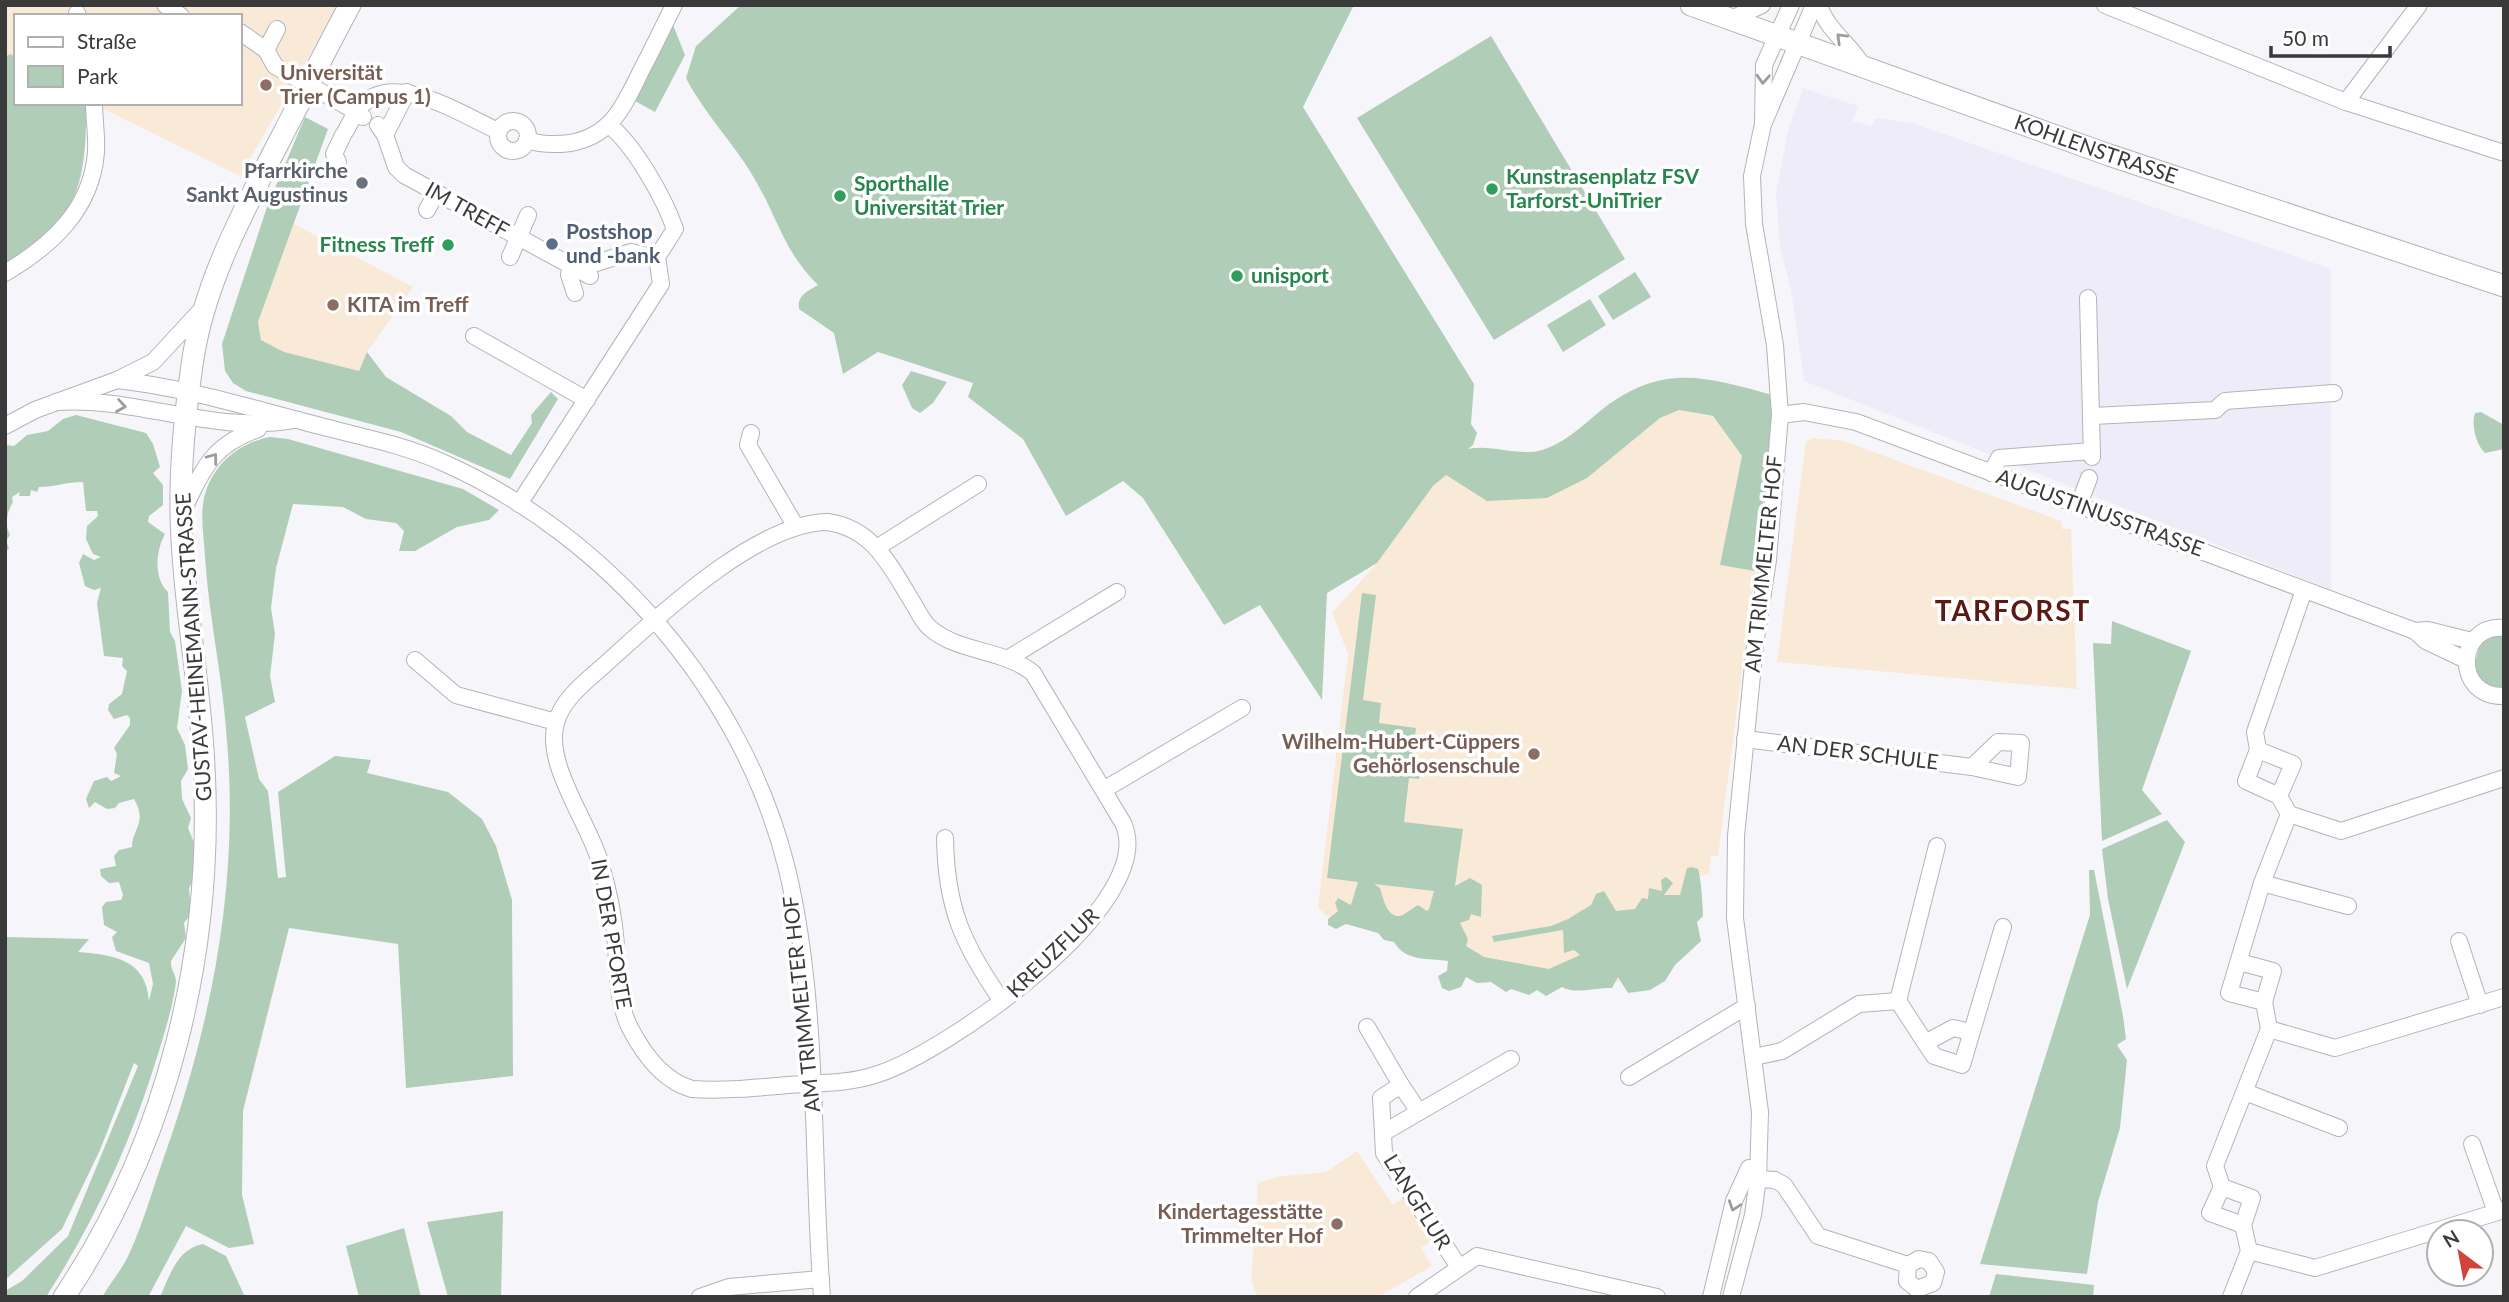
<svg xmlns="http://www.w3.org/2000/svg" width="2509" height="1302" viewBox="0 0 2509 1302" font-family="Lato,sans-serif">
<style>
.built{fill:#edecf8}
.education{fill:#f9ead7}
.green{fill:#b0cdb7;fill-rule:evenodd}
.lines{fill:none;stroke-linecap:round;stroke-linejoin:round}
.minor-casing{stroke:#b4b4b8;stroke-width:18}
.major-casing{stroke:#b4b4b8;stroke-width:23}
.minor{stroke:#fff;stroke-width:16}
.major{stroke:#fff;stroke-width:21}
.minor-bridge-casing{stroke:#b4b4b8;stroke-width:18;stroke-linecap:butt}
.minor-bridge{stroke:#fff;stroke-width:16}
.oneway{stroke:#9c9c9d}
.education-dot{fill:#8d6e63;stroke:#fff;stroke-width:2.5}
.worship-dot{fill:#6b7280;stroke:#fff;stroke-width:2.5}
.leisure-dot{fill:#2e9e5b;stroke:#fff;stroke-width:2.5}
.service-dot{fill:#5c6f8a;stroke:#fff;stroke-width:2.5}
.labels{text-anchor:middle;stroke-width:7;stroke-linejoin:round;paint-order:stroke}
.education-label{font-size:21px;font-weight:bold;fill:#785e54;stroke:#fff;text-anchor:start}
.street-label{font-size:21px;fill:#3a3a3b;stroke:#fff}
.worship-label{font-size:21px;font-weight:bold;fill:#5b616d;stroke:#fff;text-anchor:end}
.leisure-label{font-size:21px;font-weight:bold;fill:#27864d;stroke:#fff;text-anchor:start}
.service-label{font-size:21px;font-weight:bold;fill:#4e5e75;stroke:#fff;text-anchor:start}
.district-label{font-size:28px;font-weight:bold;letter-spacing:2px;fill:#5d1914;stroke:#fff}
</style>
<rect width="100%" height="100%" fill="#f6f6fa"/>
<path class="built" d="M1803,88L1858,106L1853,121L1872,126L1875,118L1912,123L2331,269V590L1804,381L1791,290L1780,246L1776,194L1788,131Z"/>
<g class="education">
<path d="M5,5H339L240,176L91,103H240V16H16V67L5,62Z"/>
<path d="M294,224L413,287L367,352L360,372L284,352L261,340L258,322Z"/>
<path d="M1679,410L1713,417L1742,456L1720,565L1755,571L1718,856H1711L1709,874L1695,877L1642,981L1523,985L1431,936L1327,916L1318,908L1348,654L1332,613L1377,563L1433,486L1446,475L1487,501L1587,478L1660,418Z"/>
<path d="M1813,438L1844,441L2061,521L2062,529H2071L2077,689L1777,662L1806,441Z"/>
<path d="M1357,1151L1393,1205L1403,1198L1430,1242L1421,1248L1432,1266L1378,1297L1257,1296L1251,1280L1258,1183L1276,1177L1326,1172Z"/>
</g>
<g class="green">
<path d="M741,5H1354L1303,107L1474,384L1471,424L1477,433L1473,445L1468,449C1492,444 1519,457 1542,450C1566,443 1585,423 1604,408C1664,363 1706,377 1772,395L1771,435L1755,571L1720,565L1742,456L1713,416L1679,410L1660,418L1587,478L1547,498L1487,501L1446,475L1433,486L1377,563L1327,593L1322,700L1260,605L1224,625L1143,498L1123,481L1066,516L1023,439L968,397L973,383L878,352L843,374L834,333L799,309C797,295 808,291 818,285C784,251 780,224 758,185C738,147 706,117 686,78L696,46Z"/>
<path d="M673,25L685,55L655,112L633,100Z"/>
<path d="M1491,36L1625,259L1494,340L1357,118Z"/>
<path d="M10,54L16,57V103H86C87,185 77,223 5,268V57Z"/>
<path d="M305,117L328,129L258,322L261,340L284,352L359,371L367,352L386,377L451,416L467,432L511,455L532,423L531,415L551,392L558,399L510,479L401,432L246,391L233,383L225,371L222,344L267,207Z"/>
<path d="M1635,272L1651,297L1613,320L1598,296Z"/>
<path d="M1590,299L1606,325L1563,352L1547,325Z"/>
<path d="M911,371L947,382L933,403L920,413L912,408L902,385Z"/>
<path d="M2481,412L2504,425V449L2485,453C2476,445 2471,424 2475,413Z"/>
<path d="M76,415L146,433L153,444L160,467L153,473L163,485V505L149,516L148,522L165,534C156,550 153,578 168,592L170,632L175,641L182,691L177,728L185,745L188,769L181,781L182,799L191,818L188,828L195,845V877L189,888L191,914L184,923L186,938L171,961C170,969 176,974 176,982C173,1006 165,1031 158,1054C132,1140 95,1221 46,1297H5V1291L22,1281L68,1236L138,1066L134,1063L100,1150L62,1229L5,1280V937L89,939L78,952C114,955 146,959 149,1001L153,984L149,963L116,951L112,937L117,932L104,925L102,907L106,902L121,900L123,895L119,882L109,883L101,876L100,869L116,866L114,856L119,850L132,847C132,829 148,823 134,799L119,803L115,808L107,809L95,802L89,808L86,799L94,781L107,777L111,781L121,776L114,773L117,754L114,748L130,725V718L127,715L114,719L108,710L109,704L122,694L127,671L122,666L123,658L104,656L97,603L101,588L94,590L85,586L79,563L83,554L94,560L101,557L93,554L86,539L87,526L98,516L97,511H86L83,482C66,482 55,487 39,487L37,492L31,490L30,496H19L20,492L12,497L13,502C7,512 4,524 10,535L6,541L9,548L5,553V445L14,446L27,435L48,431L63,419Z"/>
<path d="M270,437L288,439L463,489L499,510L489,520L457,527L415,551H399L404,531L396,523L366,519L343,507L293,504L276,568L271,608L275,634L270,676L275,702L245,717L259,779L268,791L278,878L286,877L278,792L335,756L371,760L367,773L448,792L482,819L496,846L512,900L513,1076L406,1088L398,944L289,928L243,1111L242,1195L254,1244L229,1248L186,1226L148,1297H102C111,1282 123,1268 130,1252C144,1221 153,1188 164,1157C212,1022 239,884 227,741C223,679 209,618 205,557C204,538 200,517 204,498C212,465 238,443 270,437Z"/>
<path d="M1362,593L1376,595L1363,700L1381,703L1379,723L1416,728L1412,761L1421,763L1419,779L1409,778L1404,822L1463,829L1455,886L1470,878L1482,885L1481,917L1471,914L1469,920L1460,923L1468,939L1466,946L1484,957L1549,969L1580,955L1574,950L1564,953L1563,930L1494,942L1492,936L1551,926L1568,919L1591,905L1596,894L1604,891L1616,911L1635,909L1642,898L1648,899L1649,888L1662,891L1661,880L1666,877L1673,883L1664,895H1680L1687,868L1692,867L1698,869C1701,878 1703,907 1703,916L1697,922L1701,941L1675,965L1665,981L1650,990L1628,993L1618,977L1612,988C1597,987 1575,995 1562,987L1546,996L1537,990L1529,995L1511,989L1506,992L1491,982L1477,983L1466,977L1461,987L1449,991L1442,988L1438,976L1447,971L1448,961C1428,958 1406,962 1394,942L1384,940L1378,933L1346,924L1336,929L1328,925V919L1338,911L1335,903L1338,898L1351,905L1358,882L1327,878ZM1374,884L1434,891L1429,909L1427,911L1418,905C1412,908 1408,912 1403,915C1387,921 1383,897 1380,888Z"/>
<path d="M2112,621L2191,651L2142,790L2162,814L2102,841L2093,643L2111,644Z"/>
<path d="M2494,636H2504V688C2487,686 2481,682 2474,667L2480,644Z"/>
<path d="M2167,820L2185,842L2127,989L2108,899L2102,849Z"/>
<path d="M2089,870H2094L2123,1016L2126,1039L2117,1045L2127,1060L2120,1128L2098,1202L2087,1274L1980,1264L2090,915Z"/>
<path d="M503,1211L501,1297H448L427,1222Z"/>
<path d="M404,1228L421,1297H359L346,1246Z"/>
<path d="M203,1244L226,1256L245,1297H160C170,1275 177,1249 203,1244Z"/>
<path d="M1996,1274L2094,1285L2093,1297H1989Z"/>
</g>
<g class="lines">
<g class="minor-casing">
<g id="minor">
<path d="M165,5L181,16"/>
<path d="M1819,5C1827,31 1852,45 1864,68"/>
<path d="M2105,5L2346,102L2504,153"/>
<path d="M77,13L78,16"/>
<path d="M1731,19L1762,5"/>
<path d="M240,32L266,50"/>
<path d="M266,50L275,66L289,74"/>
<path d="M266,50L277,29"/>
<path d="M2346,102L2419,5"/>
<path d="M348,107L356,112C388,65 462,115 498,131"/>
<circle cx="513" cy="136" r="15"/>
<path d="M1764,122L1814,5"/>
<path d="M378,125L385,135L407,92"/>
<path d="M345,132L356,112L363,117"/>
<path d="M385,135L396,167L404,175L590,276"/>
<path d="M527,140C542,145 555,145 570,143C613,136 625,103 642,69C653,48 663,27 674,5"/>
<path d="M338,162L334,154L343,135"/>
<path d="M427,210L436,193"/>
<path d="M510,257L528,215"/>
<path d="M571,265L569,275L575,293"/>
<path d="M578,269L631,252L647,256L658,253"/>
<path d="M5,273C51,246 92,209 96,152C97,136 94,119 94,103"/>
<path d="M2088,298L2092,457"/>
<path d="M474,336L587,400"/>
<path d="M117,380C180,387 237,404 298,420C346,434 398,442 444,463C608,536 744,693 787,869C820,1006 811,1156 822,1297"/>
<path d="M56,402C136,396 214,435 294,420"/>
<path d="M1780,415L1804,412L1856,422L2415,631L2428,630L2472,641"/>
<path d="M2092,416L2215,410L2225,401L2334,393"/>
<path d="M5,426L35,410L117,380L153,362L203,308"/>
<path d="M751,433L748,445L796,527"/>
<path d="M1991,473L1999,458L2092,451"/>
<path d="M2081,499L2089,478"/>
<path d="M519,504L661,284L657,257L675,229C664,198 635,146 609,125"/>
<path d="M182,512C204,469 210,446 258,429"/>
<path d="M828,522C874,529 890,566 913,603C918,611 923,623 931,629C960,653 1003,649 1033,673L1123,823C1161,904 944,1053 878,1074C849,1084 818,1083 788,1085C756,1088 724,1091 692,1089C663,1081 644,1055 630,1028C617,1002 618,974 616,945C614,917 608,888 600,862C588,821 544,764 556,723C563,696 592,677 611,659C661,614 758,522 828,522Z"/>
<path d="M878,547L978,484"/>
<path d="M2504,628C2457,623 2452,697 2504,696"/>
<path d="M2415,631L2426,641L2466,660"/>
<path d="M1009,658L1117,592"/>
<path d="M415,660L456,695L556,722"/>
<path d="M1745,739L1972,767L2018,777L2021,743L1998,742L1972,767"/>
<path d="M2258,750L2293,764L2279,796"/>
<path d="M1105,789L1242,708"/>
<path d="M2289,814L2341,831L2504,778"/>
<path d="M945,838C946,908 963,945 1002,1001"/>
<path d="M2262,883L2348,906"/>
<path d="M2459,941L2480,1005"/>
<path d="M2239,962L2273,971L2264,1002"/>
<path d="M1898,1001L1937,846"/>
<path d="M1367,1027L1401,1085"/>
<path d="M2269,1029L2335,1048L2504,997"/>
<path d="M1925,1043L1953,1028L1971,1032"/>
<path d="M1754,1057L1782,1051L1859,1004L1898,1001L1934,1056L1962,1065L2003,927"/>
<path d="M1629,1077L1747,1006"/>
<path d="M2245,1092L2339,1128"/>
<path d="M1419,1112L1511,1059"/>
<path d="M1383,1133L1419,1112L1401,1085L1381,1098L1384,1153L1459,1267"/>
<path d="M2472,1144L2496,1212"/>
<path d="M1746,1178L1775,1180L1784,1185L1818,1236L1908,1265L1907,1281L1917,1289L1933,1283L1936,1272L1929,1261L1919,1259L1908,1265"/>
<path d="M2222,1187L2210,1213L2243,1225"/>
<path d="M2249,1251L2315,1268L2504,1210"/>
<path d="M700,1297L729,1287L821,1279"/>
<path d="M1417,1297L1477,1256L1657,1297"/>
<path d="M1711,1297L1734,1201L1749,1168"/>
<path d="M1731,1297L1753,1215L1758,1178L1760,1112L1735,918L1736,836L1755,645L1768,560L1780,415L1775,345L1754,224L1752,176L1763,124L1764,65L1791,5"/>
<path d="M2231,1297L2249,1251L2243,1225L2252,1198L2222,1187L2215,1166L2269,1029L2264,1002L2229,993L2262,883L2289,814L2279,796L2246,781L2258,750L2255,732L2304,590"/>
</g>
</g>
<g class="major-casing">
<g id="major">
<path id="s1" d="M1691,5L2109,155L2504,286"/>
<path d="M64,1297C168,1142 214,951 204,766C200,682 183,599 181,515C180,465 185,414 192,365C203,284 244,210 281,138C304,94 326,49 350,5"/>
</g>
</g>
<use href="#minor" class="minor"/>
<use href="#major" class="major"/>
<g class="minor-bridge-casing">
<path id="minor-bridge" d="M289,74L348,107"/>
</g>
<use href="#minor-bridge" class="minor-bridge"/>
</g>
<defs><path id="oneway-chevron" d="M-2-3.5L2.5 0L-2 3.5" fill="none" stroke-width="1.6" stroke-linecap="round" stroke-linejoin="round" transform="scale(1.75)"/></defs>
<g class="oneway">
<use href="#oneway-chevron" transform="translate(1841 38) rotate(-136)"/>
<use href="#oneway-chevron" transform="translate(1763 79) rotate(93)"/>
<use href="#oneway-chevron" transform="translate(121 406) rotate(9)"/>
<use href="#oneway-chevron" transform="translate(213 458) rotate(-53)"/>
<use href="#oneway-chevron" transform="translate(1734 1206) rotate(109)"/>
</g>
<g class="education-dot">
<circle cx="266" cy="85" r="7"/>
<circle cx="333" cy="305" r="7"/>
<circle cx="1534" cy="754" r="7"/>
<circle cx="1337" cy="1224" r="7"/>
</g>
<circle class="worship-dot" cx="362" cy="183" r="7"/>
<g class="leisure-dot">
<circle cx="1492" cy="189" r="7"/>
<circle cx="840" cy="196" r="7"/>
<circle cx="448" cy="245" r="7"/>
<circle cx="1237" cy="276" r="7"/>
</g>
<circle class="service-dot" cx="552" cy="244" r="7"/>
<g class="labels">
<g class="education-label">
<text x="280" y="80">Universität<tspan x="280" dy="24">Trier (Campus 1)</tspan></text>
<text x="347" y="312">KITA im Treff</text>
<text x="1520" y="749" text-anchor="end">Wilhelm-Hubert-Cüppers<tspan x="1520" dy="24">Gehörlosenschule</tspan></text>
<text x="1323" y="1219" text-anchor="end">Kindertagesstätte<tspan x="1323" dy="24">Trimmelter Hof</tspan></text>
</g>
<g class="street-label">
<text dy="7" stroke="none"><textPath href="#s1" startOffset="430">KOHLENSTRASSE</textPath></text>
<text transform="translate(467 210) rotate(29)" y="7">IM TREFF</text>
<text transform="translate(2100 513) rotate(20)" y="7">AUGUSTINUSSTRASSE</text>
<text transform="translate(1764 564) rotate(-84)" y="7">AM TRIMMELTER HOF</text>
<text transform="translate(194 647) rotate(-94)" y="7">GUSTAV-HEINEMANN-STRASSE</text>
<text transform="translate(1858 753) rotate(7)" y="7">AN DER SCHULE</text>
<text transform="translate(611 934) rotate(80)" y="7">IN DER PFORTE</text>
<text transform="translate(1053 953) rotate(-44)" y="7">KREUZFLUR</text>
<text transform="translate(802 1004) rotate(-96)" y="7">AM TRIMMELTER HOF</text>
<text transform="translate(1417 1202) rotate(58)" y="7">LANGFLUR</text>
</g>
<g class="worship-label">
<text x="348" y="178">Pfarrkirche<tspan x="348" dy="24">Sankt Augustinus</tspan></text>
</g>
<g class="leisure-label">
<text x="1506" y="184">Kunstrasenplatz FSV<tspan x="1506" dy="24">Tarforst-UniTrier</tspan></text>
<text x="854" y="191">Sporthalle<tspan x="854" dy="24">Universität Trier</tspan></text>
<text x="434" y="252" text-anchor="end">Fitness Treff</text>
<text x="1251" y="283">unisport</text>
</g>
<g class="service-label">
<text x="566" y="239">Postshop<tspan x="566" dy="24">und -bank</tspan></text>
</g>
<g class="district-label">
<text x="2013" y="621">TARFORST</text>
</g>
</g>
<rect width="2509" height="1302" fill="none" stroke="#3a3a3b" stroke-width="14"/>
<rect x="14" y="14" width="228" height="91" fill="#ffffff" stroke="#b0b0b1" stroke-width="2"/>
<rect x="28" y="37" width="35" height="10" fill="#ffffff" stroke="#b0b0b1" stroke-width="2"/>
<text x="77" y="49" font-size="21" fill="#3a3a3b">Straße</text>
<rect x="28" y="66" width="35" height="21" fill="#b0cdb7" stroke="#b0b0b1" stroke-width="2"/>
<text x="77" y="84" font-size="21" fill="#3a3a3b">Park</text>
<g transform="translate(2460 1253) rotate(328)"><circle r="33" fill="#ffffff" stroke="#b0b0b1" stroke-width="2"/>
<path d="M0-5L12 26L0 18L-12 26Z" fill="#d2443a"/>
<text y="-10" font-size="19" font-weight="bold" text-anchor="middle" fill="#3a3a3b">N</text>
</g>
<path d="M2271 46v10h119v-10" fill="none" stroke="#3a3a3b" stroke-width="3.5"/>
<text x="2282" y="46" font-size="21" fill="#3a3a3b" stroke="#ffffff" stroke-width="5" paint-order="stroke">50 m</text>
</svg>
